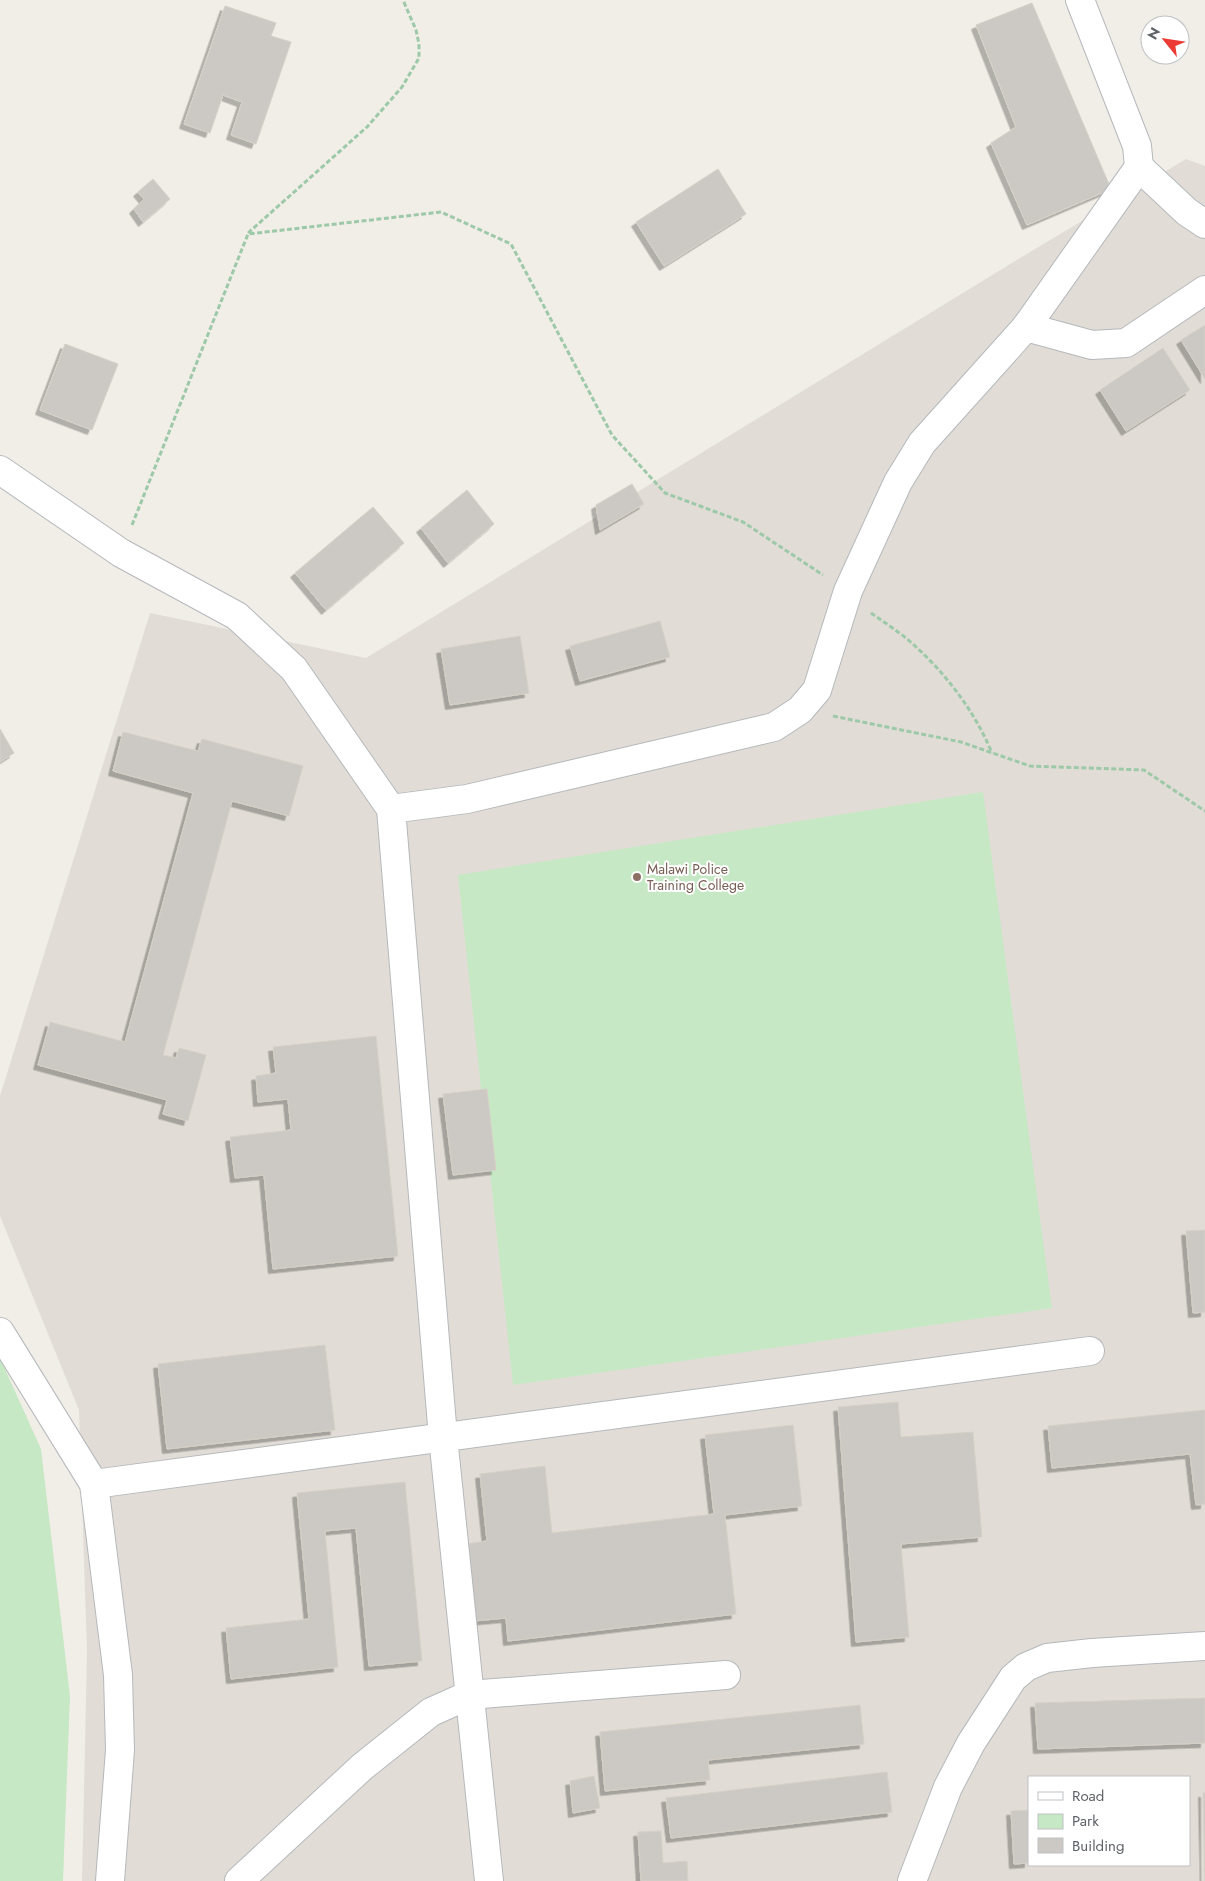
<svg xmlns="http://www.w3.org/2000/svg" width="1205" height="1881" viewBox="0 0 1205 1881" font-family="Jost,sans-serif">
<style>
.education{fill:#e1ddd6;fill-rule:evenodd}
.green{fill:#c6e8c4}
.building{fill:#ccc9c5;stroke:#d6d0c6;filter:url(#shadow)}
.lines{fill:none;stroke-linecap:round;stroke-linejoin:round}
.minor-casing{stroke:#b5b8bc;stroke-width:30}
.path{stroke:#9dc9a8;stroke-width:3;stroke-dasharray:5 2.5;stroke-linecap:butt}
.minor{stroke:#fff;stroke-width:28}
.education-dot{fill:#8d6e63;stroke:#fff;stroke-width:2}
.labels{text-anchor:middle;stroke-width:4;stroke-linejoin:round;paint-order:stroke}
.education-label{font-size:14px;fill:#785e54;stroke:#fff;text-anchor:start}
</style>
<defs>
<filter id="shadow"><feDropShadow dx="-4.5" dy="4.5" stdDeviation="0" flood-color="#0004"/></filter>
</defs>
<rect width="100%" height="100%" fill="#f1eee8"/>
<path class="education" d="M1186,159L1205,166V1881H82L87,1652L79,1410L0,1216V1096L150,613L366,658L1020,258ZM1029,1777H1189V1865H1029Z"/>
<g class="green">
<path d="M983,792L1052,1308L513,1385L458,875Z"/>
<path d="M0,1358L41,1449L70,1696L63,1881H0Z"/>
</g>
<g class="building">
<path d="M1032,3L1111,189L1027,225L991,143L1016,127L976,25Z"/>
<path d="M225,6L276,23L271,36L291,42L256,144L231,135L242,102L223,95L210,133L184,124Z"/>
<path d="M718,169L746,214L664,266L636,222Z"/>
<path d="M153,179L170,199L143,222L134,209L144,199L138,192Z"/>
<path d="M1205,325V379L1181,340Z"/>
<path d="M65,344L118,364L92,430L40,410Z"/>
<path d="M1163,348L1190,390L1126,431L1100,390Z"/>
<path d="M632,484L644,504L600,530L596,505Z"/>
<path d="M467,490L494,524L448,563L421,528Z"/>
<path d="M373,507L404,543L326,610L295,573Z"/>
<path d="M660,621L670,657L580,681L570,646Z"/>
<path d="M520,636L529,693L450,705L441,649Z"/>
<path d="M0,729L14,753L0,762Z"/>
<path d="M123,732L198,751L202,739L303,766L289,816L232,801L163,1055L176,1058L179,1048L206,1055L188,1121L163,1114L167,1100L38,1065L50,1022L125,1042L193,793L113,771Z"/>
<path d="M376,1036L398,1256L273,1269L264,1175L235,1178L230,1137L291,1130L288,1099L258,1102L256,1076L276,1073L273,1047Z"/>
<path d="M487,1089L496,1170L453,1175L443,1094Z"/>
<path d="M1205,1230V1312L1193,1313L1186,1231Z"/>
<path d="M325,1345L335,1430L167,1449L158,1364Z"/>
<path d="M898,1402L901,1437L973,1432L982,1537L901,1544L909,1637L856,1642L838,1407Z"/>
<path d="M1205,1410V1504L1196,1505L1190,1454L1052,1468L1048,1426Z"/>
<path d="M793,1425L802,1506L725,1515L736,1614L508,1641L506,1618L474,1621L465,1544L487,1541L480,1474L545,1466L552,1533L714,1514L705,1435Z"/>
<path d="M405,1482L422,1661L369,1666L356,1528L325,1531L338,1667L231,1679L226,1628L309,1619L297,1493Z"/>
<path d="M1205,1698V1743L1038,1749L1035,1703Z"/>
<path d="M860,1705L864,1744L708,1760L710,1780L605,1791L600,1732Z"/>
<path d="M887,1772L892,1812L671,1838L666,1798Z"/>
<path d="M594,1776L600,1808L573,1813L570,1781Z"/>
<path d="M1203,1793H1205V1881Z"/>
<path d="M1029,1810V1863L1014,1864L1011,1811Z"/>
<path d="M661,1831L663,1863L687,1861L688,1881H641L638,1832Z"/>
</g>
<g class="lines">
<g class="minor-casing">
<g id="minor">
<path d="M1139,167L1187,212L1205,224"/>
<path d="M1026,327L1092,345L1126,343L1205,290"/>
<path d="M0,470L121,553L237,616L294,669L391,809"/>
<path d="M0,1332L94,1484L118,1675L120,1750L110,1881"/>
<path d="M94,1484L1090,1351"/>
<path d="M239,1881L362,1767L431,1712L469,1695L726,1675"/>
<path d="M489,1881L443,1437L391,809L467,799L774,727L800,710L817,690L848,591L898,482L922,443L1026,327L1139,167L1137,146L1080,0"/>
<path d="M912,1881L948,1787L971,1743L1013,1678L1026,1667L1047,1658L1092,1653L1205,1646"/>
</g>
</g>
<g class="path">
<path d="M248,233L367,127L402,87L419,58V44L416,30L403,0"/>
<path d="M132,525L248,234L441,212L511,244L612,435L665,493L743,522L823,575"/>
<path d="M871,613C885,623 901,633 914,645C947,675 975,712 992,753"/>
<path d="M833,716L961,742L1030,766L1144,770L1205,811"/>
</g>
<use href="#minor" class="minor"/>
</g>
<circle class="education-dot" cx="637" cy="877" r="5"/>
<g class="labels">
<g class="education-label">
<text x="647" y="874">Malawi Police<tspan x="647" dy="16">Training College</tspan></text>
</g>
</g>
<rect x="1028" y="1776" width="162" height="90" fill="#ffffff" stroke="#bfc1c3"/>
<rect x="1038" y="1792" width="25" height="8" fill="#ffffff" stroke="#bfc1c3"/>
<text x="1072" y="1801" font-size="15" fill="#5f6368">Road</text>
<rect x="1038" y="1814" width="25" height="15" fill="#c6e8c4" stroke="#bfc1c3"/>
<text x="1072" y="1826" font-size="15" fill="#5f6368">Park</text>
<rect x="1038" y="1838" width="25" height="15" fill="#ccc9c5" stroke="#bfc1c3"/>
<text x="1072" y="1851" font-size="15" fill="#5f6368">Building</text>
<g transform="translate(1165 40) rotate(300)"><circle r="24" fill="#ffffff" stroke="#bfc1c3"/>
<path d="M0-4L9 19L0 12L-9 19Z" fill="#ea3c34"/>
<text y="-8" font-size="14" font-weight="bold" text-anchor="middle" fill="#5f6368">N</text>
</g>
</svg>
